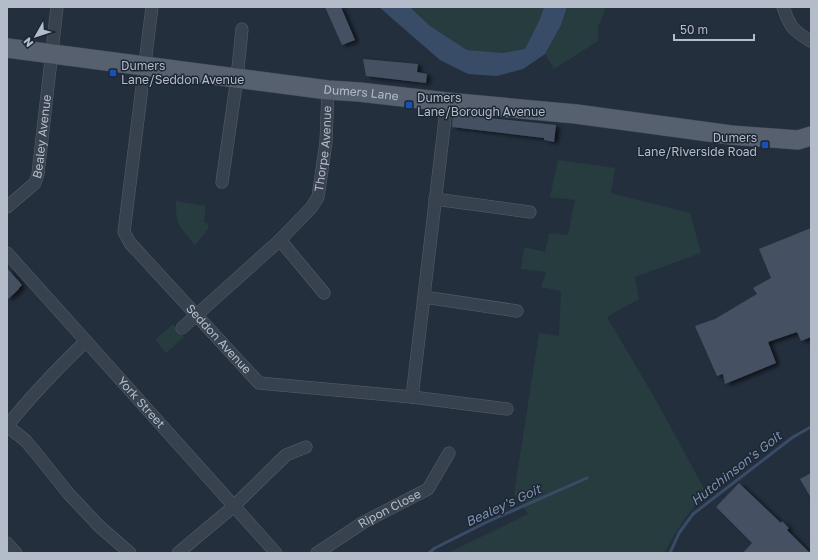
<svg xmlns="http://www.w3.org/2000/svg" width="818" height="560" viewBox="0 0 818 560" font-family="'Golos Text',sans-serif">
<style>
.green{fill:#263c3f}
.water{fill:#394c67}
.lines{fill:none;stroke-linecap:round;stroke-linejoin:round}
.stream{stroke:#394c67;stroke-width:3}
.building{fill:#455162;filter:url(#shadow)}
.street-casing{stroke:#565f6c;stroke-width:13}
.primary-casing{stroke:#414a57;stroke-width:20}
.street{stroke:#38414e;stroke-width:12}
.primary{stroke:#56606e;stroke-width:19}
.transit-dot{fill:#1a4fb4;stroke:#1d2633;stroke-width:1.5}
.labels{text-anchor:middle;stroke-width:3;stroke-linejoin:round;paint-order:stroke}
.poi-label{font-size:12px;fill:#b4bcc9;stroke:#1d2633;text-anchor:start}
.street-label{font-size:12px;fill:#b4bcc9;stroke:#1d2633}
.water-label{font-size:13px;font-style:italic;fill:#7c92b1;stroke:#1d2633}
</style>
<defs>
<filter id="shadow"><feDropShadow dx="4" dy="2" stdDeviation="2" flood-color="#0009"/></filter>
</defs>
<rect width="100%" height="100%" fill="#242f3e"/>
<g class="green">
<path d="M410,7H544L540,19L525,49L503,53L467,50L430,26Z"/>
<path d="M567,7H606L598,27V41L554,69L545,54L561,25Z"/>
<path d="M558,160L615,168L611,193L690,213L701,253L635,277L639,299L607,317L656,400L707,494C686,512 678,530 664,553H448L528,514L514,494L539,333L559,336L561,291L541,287L546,272L521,269L524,247L545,252L549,233L568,235L575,200L550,197Z"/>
<path d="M176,201L206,206L204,222L208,224V229L195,245C181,228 175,224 176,201Z"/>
<path d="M173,324L184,337L166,353L155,340Z"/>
</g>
<path class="water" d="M379,7H410L430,26L467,50L503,53L525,49L540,19L544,7H567L561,25L545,54L523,69L497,76L468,74L440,60Z"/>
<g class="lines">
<g class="stream">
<path d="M429,553L435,548L487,522L587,478"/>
<path d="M670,553L679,533L693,514L793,437L811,427"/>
</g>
</g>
<g class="building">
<path d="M325,7H341L355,40L342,45Z"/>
<path d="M363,59L418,64L417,72L427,74L426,83L366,76Z"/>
<path d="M453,114L556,125L554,142L544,140V138L452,127Z"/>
<path d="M811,228V337L801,341L797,332L768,342L776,363L725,384L723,374L717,376L695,326L715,319L757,294L753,288L771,278L759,249Z"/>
<path d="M7,268L22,285L19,288V289L7,300Z"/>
<path d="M811,473V498L800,479Z"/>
<path d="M739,483L781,523L782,521L789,528L787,530L810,553H743L752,543L716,507Z"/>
</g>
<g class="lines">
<g class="street-casing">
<g id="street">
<path id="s1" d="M152,7L124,232L130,243L259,383L412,397L507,409"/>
<path d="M783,7C790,27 793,31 811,41"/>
<path d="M222,182L237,78L242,29"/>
<path d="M435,199L530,212"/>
<path id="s2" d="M7,207L35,183L38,174L57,7"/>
<path d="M280,240L324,293"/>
<path id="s3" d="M7,253L276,553"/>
<path d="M424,297L517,311"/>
<path id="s4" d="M182,328L280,240L311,208L318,197L326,142L328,90"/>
<path d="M412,397L447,102"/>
<path d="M7,426L25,440L36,453L68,493L99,526L130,553"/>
<path d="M7,426C32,395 58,368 86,341"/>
<path d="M7,543L16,553"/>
<path d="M178,553L234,506L286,455L306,447"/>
<path id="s5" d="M317,553L364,522L428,489L449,453"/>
</g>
</g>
<g class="primary-casing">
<g id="primary">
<path id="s6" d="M7,48L328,90L359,92L447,102L576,114L731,135L798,140L811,136"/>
</g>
</g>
<use href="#street" class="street"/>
<use href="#primary" class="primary"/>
</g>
<g class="transit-dot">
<rect x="109" y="69" width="8" height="8" rx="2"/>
<rect x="405" y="101" width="8" height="8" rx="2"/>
<rect x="761" y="141" width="8" height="8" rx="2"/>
</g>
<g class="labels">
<g class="poi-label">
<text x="121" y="70">Dumers<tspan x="121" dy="14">Lane/Seddon Avenue</tspan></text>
<text x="417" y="102">Dumers<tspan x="417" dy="14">Lane/Borough Avenue</tspan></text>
<text x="757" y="142" text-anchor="end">Dumers<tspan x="757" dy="14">Lane/Riverside Road</tspan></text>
</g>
<g class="street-label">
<text dy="4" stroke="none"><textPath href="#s6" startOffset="357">Dumers Lane</textPath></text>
<text dy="4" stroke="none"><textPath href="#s2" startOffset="84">Bealey Avenue</textPath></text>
<text dy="4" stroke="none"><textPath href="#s4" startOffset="238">Thorpe Avenue</textPath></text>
<text dy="4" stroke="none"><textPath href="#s1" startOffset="370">Seddon Avenue</textPath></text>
<text dy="4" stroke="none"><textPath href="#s3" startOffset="201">York Street</textPath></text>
<text dy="4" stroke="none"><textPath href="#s5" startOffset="85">Ripon Close</textPath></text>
</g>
<g class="water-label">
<text transform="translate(736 468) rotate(-38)" y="5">Hutchinson's Goit</text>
<text transform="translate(503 505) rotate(-25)" y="5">Bealey's Goit</text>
</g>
</g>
<rect width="818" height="560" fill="none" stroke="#b4bcc9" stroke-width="16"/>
<g transform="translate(36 36) rotate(231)" stroke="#1d2633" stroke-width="3" paint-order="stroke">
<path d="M0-3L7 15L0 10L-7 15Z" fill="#b4bcc9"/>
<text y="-6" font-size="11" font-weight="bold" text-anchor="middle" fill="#b4bcc9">N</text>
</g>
<path d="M674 34v6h80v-6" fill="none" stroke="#b4bcc9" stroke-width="2"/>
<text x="680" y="34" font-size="12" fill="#b4bcc9" stroke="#1d2633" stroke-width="3" paint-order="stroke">50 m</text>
</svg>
